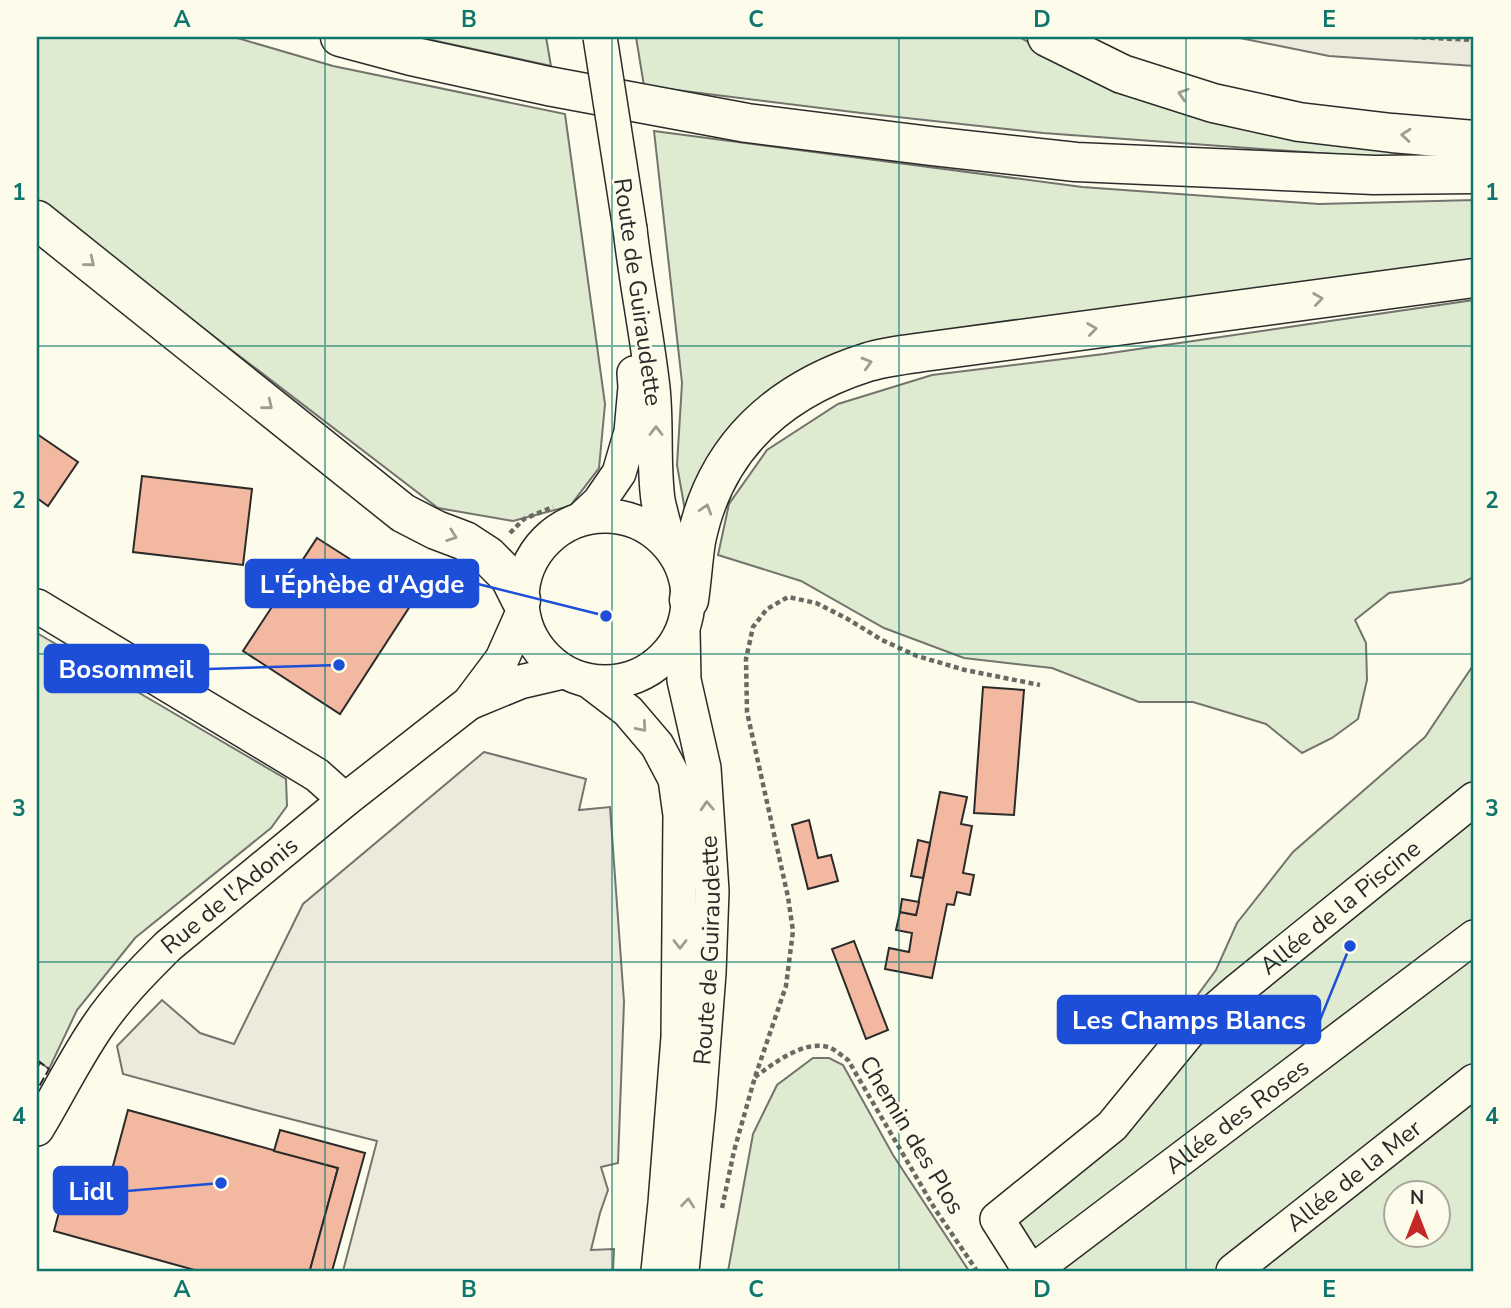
<svg xmlns="http://www.w3.org/2000/svg" width="1511" height="1308" viewBox="0 0 1511 1308" font-family="'Nunito Sans',sans-serif">
<style>
.green{fill:#deebd1;stroke:#74746e;stroke-width:2;fill-rule:evenodd}
.parking{fill:#eceadb;stroke:#74746e;stroke-width:2}
.building{fill:#f2b8a0;stroke:#2b2b2b;stroke-width:2}
.lines{fill:none;stroke-linecap:round;stroke-linejoin:round}
.minor-casing{stroke:#2b2b2b;stroke-width:36}
.highway-casing{stroke:#2b2b2b;stroke-width:41}
.path{stroke:#6a6964;stroke-width:4.5;stroke-dasharray:5 3.5;stroke-linecap:butt}
.minor{stroke:#fdfbea;stroke-width:33}
.highway{stroke:#fdfbea;stroke-width:38}
.minor-bridge-casing{stroke:#2b2b2b;stroke-width:36;stroke-linecap:butt}
.minor-bridge{stroke:#fdfbea;stroke-width:33}
.hedge{stroke:#34623c;stroke-width:5;stroke-dasharray:3.5 5;stroke-linecap:butt}
.fence{stroke:#2b2b2b;stroke-width:2;stroke-dasharray:9 3.5;stroke-linecap:butt}
.oneway{stroke:#9e9d94}
.grid{fill:none;stroke:#0f766e;stroke-width:2;stroke-opacity:0.55}
.labels{text-anchor:middle;stroke-width:5;stroke-linejoin:round;paint-order:stroke}
.street-label{font-size:24px;fill:#2b2b2b;stroke:#fdfbea}
.leader{fill:none;stroke:#1d4ed8;stroke-width:2.5}
.callout-dot{fill:#1d4ed8;stroke:#fdfbea;stroke-width:2.5}
.callout{fill:#1d4ed8;stroke:#1d4ed8;stroke-width:2.5}
.callout-label{font-size:26px;text-anchor:middle;font-weight:bold;fill:#fff}
.neatline{fill:none;stroke:#0f766e;stroke-width:2.5}
.grid-label{font-size:23px;text-anchor:middle;font-weight:bold;fill:#0f766e}
</style>
<rect width="100%" height="100%" fill="#fdfbea"/>
<g class="green">
<path d="M37,37H234L333,66L565,114L605,404L599,468L570,506L513,521L438,508L37,201Z"/>
<path d="M418,37H546L551,66Z"/>
<path d="M636,37H1019L1089,76L1187,115L1403,150L1427,161L1043,133L861,113L644,86Z"/>
<path d="M654,131L1082,187L1319,204L1474,200V267L828,367L687,522L677,465L682,383Z"/>
<path d="M1474,300V577L1462,583L1389,593L1355,620L1366,643L1367,680L1358,719L1332,738L1302,753L1266,724L1193,702H1139L1052,668L964,658L884,628L801,581L718,555L729,504L767,450L838,404L932,375L1104,354Z"/>
<path d="M37,633L286,779L287,806L271,828L135,938L77,1010L49,1069L37,1060Z"/>
<path d="M1474,664V1271H1012L982,1223L1099,1129L1216,970L1237,923L1293,852L1425,737ZM1396,1192H1438V1234H1396Z"/>
<path d="M813,1058H829L843,1065L893,1155L969,1271H728L753,1134L777,1085Z"/>
</g>
<g class="parking">
<path d="M1235,37H1474V66L1329,56Z"/>
<path d="M484,752L586,779L579,810L610,807L624,1002L618,1163L601,1167L608,1190L600,1213L591,1250L614,1249L613,1271H343L377,1141L263,1112L123,1074L117,1046L162,1000L200,1033L234,1044L303,904Z"/>
</g>
<g class="building">
<path d="M37,434L78,462L48,506L37,498Z"/>
<path d="M142,476L252,489L243,565L133,552Z"/>
<path d="M317,538L414,600L340,714L243,651Z"/>
<path d="M983,687L1024,690L1014,815L974,813Z"/>
<path d="M940,792L967,797L961,824L972,826L963,873L974,875L970,895L957,892L954,905L947,904L932,978L885,969L889,948L909,952L912,933L896,930L900,912L916,915Z"/>
<path d="M809,820L818,858L831,855L838,881L808,889L792,825Z"/>
<path d="M918,840L930,843L923,878L911,876Z"/>
<path d="M902,899L919,902L916,915L900,912Z"/>
<path d="M854,941L888,1030L866,1039L832,949Z"/>
<path d="M128,1110L338,1168L310,1270L313,1271H198L54,1231L63,1197L102,1207Z"/>
<path d="M280,1130L365,1153L332,1271L310,1270L338,1168L274,1151Z"/>
</g>
<g class="lines">
<g class="minor-casing">
<g id="minor">
<path d="M630,229C636,282 647,335 653,388C657,425 653,463 658,500C661,515 666,531 670,546"/>
<circle cx="605" cy="599" r="83"/>
<path d="M582,518L599,502L619,473L631,432L635,387L634,373"/>
<path d="M37,606L317,775L345,800"/>
<path d="M590,682L628,711L657,745L675,779L680,815L678,1037L665,1203L658,1271"/>
<path d="M469,703L520,682L563,672"/>
<path id="s1" d="M37,1129C57,1096 75,1059 97,1027C117,997 143,971 168,946L345,800L469,703L502,659L522,614"/>
<path id="s2" d="M682,1271L699,1104L709,973L712,891L704,768L684,680L683,631"/>
<path id="s3" d="M1030,1271L997,1219L1112,1126L1188,1033L1238,990L1474,799"/>
<path id="s4" d="M1033,1271L1474,937"/>
<path id="s5" d="M1233,1271L1474,1081"/>
</g>
</g>
<g class="highway-casing">
<g id="highway">
<path d="M340,37L411,56L548,86L747,123L931,146L1076,162L1374,175L1474,174"/>
<path d="M1047,37L1122,74L1213,103L1299,122L1392,133L1474,140"/>
<path d="M37,220L403,513L436,530L465,541L488,556L510,578L521,600"/>
<path d="M689,600C692,580 693,560 696,541C715,447 779,390 868,362C888,356 910,354 931,351L1474,278"/>
</g>
</g>
<g class="path">
<path d="M1413,37L1474,40"/>
<path d="M510,533L524,519L553,507"/>
<path d="M755,1077C774,1063 804,1040 828,1047C835,1049 842,1056 848,1060L935,1209L977,1271"/>
<path d="M722,1208L734,1151L755,1077L786,986L793,931L788,897L747,712L746,659L753,627L767,609L788,597L816,603L846,618L882,640L917,656L965,670L1040,685"/>
</g>
<use href="#minor" class="minor"/>
<use href="#highway" class="highway"/>
<g class="minor-bridge-casing">
<path id="minor-bridge" d="M600,37L630,229"/>
</g>
<use href="#minor-bridge" class="minor-bridge"/>
<path class="hedge" d="M37,1065L39,1062"/>
<path class="fence" d="M37,1060L49,1069L37,1090"/>
</g>
<defs><path id="oneway-chevron" d="M-2-3.5L2.5 0L-2 3.5" fill="none" stroke-width="1.6" stroke-linecap="round" stroke-linejoin="round" transform="scale(1.75)"/></defs>
<g class="oneway">
<use href="#oneway-chevron" transform="translate(1183 94) rotate(-162)"/>
<use href="#oneway-chevron" transform="translate(1406 135) rotate(-175)"/>
<use href="#oneway-chevron" transform="translate(90 262) rotate(39)"/>
<use href="#oneway-chevron" transform="translate(1318 299) rotate(-8)"/>
<use href="#oneway-chevron" transform="translate(1092 329) rotate(-8)"/>
<use href="#oneway-chevron" transform="translate(867 363) rotate(-16)"/>
<use href="#oneway-chevron" transform="translate(268 405) rotate(39)"/>
<use href="#oneway-chevron" transform="translate(656 431) rotate(-90)"/>
<use href="#oneway-chevron" transform="translate(706 509) rotate(-73)"/>
<use href="#oneway-chevron" transform="translate(452 536) rotate(20)"/>
<use href="#oneway-chevron" transform="translate(642 727) rotate(49)"/>
<use href="#oneway-chevron" transform="translate(707 806) rotate(-93)"/>
<use href="#oneway-chevron" transform="translate(680 944) rotate(90)"/>
<use href="#oneway-chevron" transform="translate(688 1203) rotate(-84)"/>
</g>
<path class="grid" d="M325,37V1271M612,37V1271M899,37V1271M1186,37V1271M37,346H1474M37,654H1474M37,962H1474"/>
<g class="labels">
<g class="street-label">
<text transform="translate(638 292) rotate(82)" y="8">Route de Guiraudette</text>
<text dy="8" stroke="none"><textPath href="#s1" startOffset="306">Rue de l'Adonis</textPath></text>
<text dy="8" stroke="none"><textPath href="#s3" startOffset="527">Allée de la Piscine</textPath></text>
<text dy="8" stroke="none"><textPath href="#s2" startOffset="322">Route de Guiraudette</textPath></text>
<text dy="8" stroke="none"><textPath href="#s4" startOffset="256">Allée des Roses</textPath></text>
<text transform="translate(912 1135) rotate(59)" y="8">Chemin des Plos</text>
<text dy="8" stroke="none"><textPath href="#s5" startOffset="154">Allée de la Mer</textPath></text>
</g>
</g>
<path class="leader" d="M606 616L478 584M339 665L208 669M1350 946L1320 1020M221 1183L127 1191"/>
<g class="callout-dot">
<circle cx="606" cy="616" r="7"/>
<circle cx="339" cy="665" r="7"/>
<circle cx="1350" cy="946" r="7"/>
<circle cx="221" cy="1183" r="7"/>
</g>
<g class="callout">
<rect x="246" y="560" width="232" height="47" rx="7"/>
<rect x="45" y="645" width="163" height="47" rx="7"/>
<rect x="1058" y="996" width="262" height="47" rx="7"/>
<rect x="54" y="1167" width="73" height="47" rx="7"/>
</g>
<g class="callout-label">
<text x="362" y="593">L'Éphèbe d'Agde</text>
<text x="126" y="678">Bosommeil</text>
<text x="1189" y="1029">Les Champs Blancs</text>
<text x="91" y="1200">Lidl</text>
</g>
<rect width="1511" height="1308" fill="none" stroke="#fdfbea" stroke-width="77"/>
<g transform="translate(1417 1214)"><circle r="33" fill="#fdfbea" stroke="#a9a89e" stroke-width="2"/>
<path d="M0-5L12 26L0 18L-12 26Z" fill="#c62828"/>
<text y="-10" font-size="19" font-weight="bold" text-anchor="middle" fill="#2b2b2b">N</text>
</g>
<rect x="38" y="38" width="1434" height="1232" class="neatline"/>
<g class="grid-label">
<text x="182" y="27">A</text>
<text x="469" y="27">B</text>
<text x="756" y="27">C</text>
<text x="1042" y="27">D</text>
<text x="1329" y="27">E</text>
<text x="19" y="200">1</text>
<text x="1492" y="200">1</text>
<text x="19" y="508">2</text>
<text x="1492" y="508">2</text>
<text x="19" y="816">3</text>
<text x="1492" y="816">3</text>
<text x="19" y="1124">4</text>
<text x="1492" y="1124">4</text>
<text x="182" y="1297">A</text>
<text x="469" y="1297">B</text>
<text x="756" y="1297">C</text>
<text x="1042" y="1297">D</text>
<text x="1329" y="1297">E</text>
</g>
</svg>
